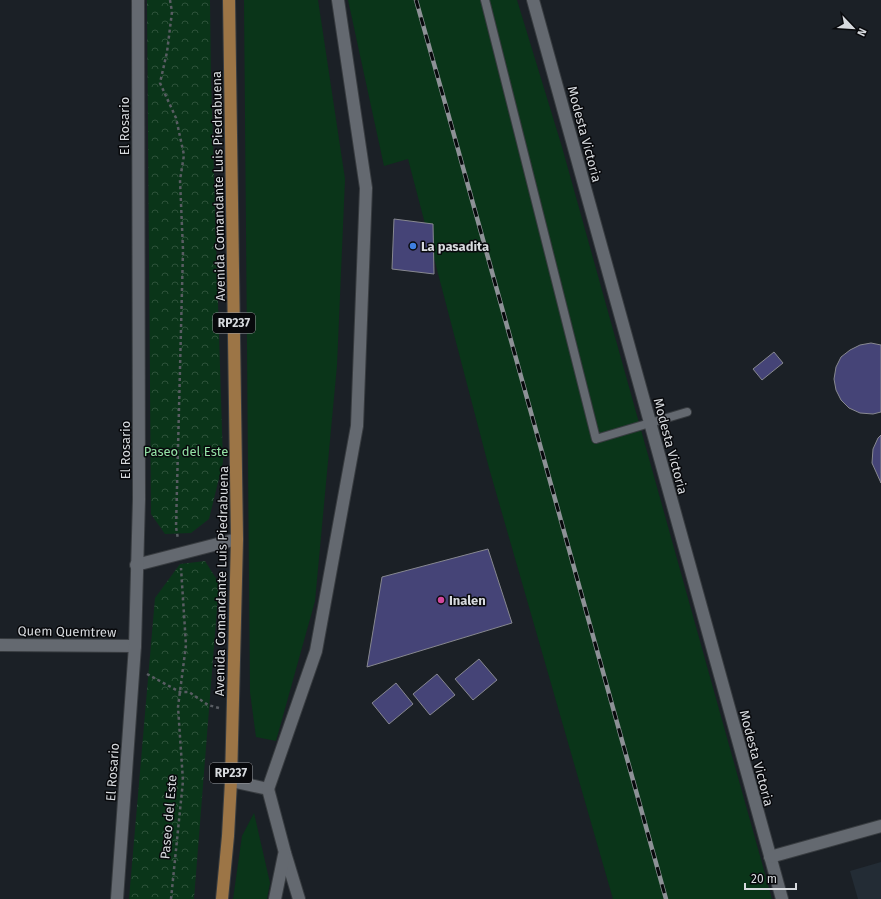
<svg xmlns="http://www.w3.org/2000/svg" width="881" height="899" viewBox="0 0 881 899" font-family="'Fira Sans',sans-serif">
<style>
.built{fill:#232c35}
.green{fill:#0a3519}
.park{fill:url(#park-crowns)}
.building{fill:#454477;stroke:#878890}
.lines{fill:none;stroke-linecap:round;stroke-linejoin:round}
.service-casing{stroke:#383c40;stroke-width:10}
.minor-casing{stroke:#383c40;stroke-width:14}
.primary-casing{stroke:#383c40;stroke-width:14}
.path{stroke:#595d63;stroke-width:2.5;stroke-dasharray:3 3;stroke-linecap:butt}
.service{stroke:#646970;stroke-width:8}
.minor{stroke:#646970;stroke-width:12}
.primary{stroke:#9c7546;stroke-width:12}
.rail-casing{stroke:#8d9196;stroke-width:4.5}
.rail{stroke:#08090c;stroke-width:3;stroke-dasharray:9;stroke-linecap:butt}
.shop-dot{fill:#3f7fe0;stroke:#08090c;stroke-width:1.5}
.hotel-dot{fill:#d1479c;stroke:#08090c;stroke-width:1.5}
.labels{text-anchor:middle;stroke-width:3;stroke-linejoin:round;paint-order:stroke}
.shield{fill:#08090c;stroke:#999b9f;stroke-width:1}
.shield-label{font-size:12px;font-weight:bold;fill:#d7dade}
.street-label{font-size:13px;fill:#d7dade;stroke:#08090c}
.poi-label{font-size:13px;font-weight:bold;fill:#d7dade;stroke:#08090c;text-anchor:start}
.park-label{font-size:13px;fill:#92e1a4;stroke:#08090c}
</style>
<defs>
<pattern id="park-crowns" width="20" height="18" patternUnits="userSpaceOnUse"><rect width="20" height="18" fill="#0a3519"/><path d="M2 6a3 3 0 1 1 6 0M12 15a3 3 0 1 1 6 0" fill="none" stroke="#2d523a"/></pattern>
</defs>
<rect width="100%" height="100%" fill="#1b2026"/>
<path class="built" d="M881,862V899H858L850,871Z"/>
<g class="green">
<path d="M244,0H318L345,179L337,365L315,601L276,741L256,737L250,692Z"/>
<path d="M348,0H517L562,147L772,899H613L489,468L408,159L384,166Z"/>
<path d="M254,813L270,883L267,899H233L242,836Z"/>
</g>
<g class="park">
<path d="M147,0H210L211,80L223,462L209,519L191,533L165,534L151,514Z"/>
<path d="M205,561L219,583L194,899H129L155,598L180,564Z"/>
</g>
<g class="building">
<path d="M394,219L433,224L434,274L392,269Z"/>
<path d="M871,343L881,345V412L873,414L860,413L849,408L841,400L836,390L834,379L836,367L841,357L850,350L860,345Z"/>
<path d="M774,352L783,363L762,380L753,369Z"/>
<path d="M881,435V483L872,463L873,449L878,438Z"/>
<path d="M488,549L512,623L367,667L382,577Z"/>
<path d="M479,659L497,680L473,700L455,679Z"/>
<path d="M437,674L455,695L430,715L413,694Z"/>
<path d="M396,683L413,704L389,724L372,703Z"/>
</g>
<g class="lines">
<g class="service-casing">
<path id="service" d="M485,0L596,439L687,412"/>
</g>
<g class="minor-casing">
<g id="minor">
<path d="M533,0L782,899"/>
<path d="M136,565L237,539"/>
<path d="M0,645L135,646"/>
<path d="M231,781L268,789L285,853L299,899"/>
<path d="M268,789L316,651L357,426L366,188L338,0"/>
<path d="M770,857L881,826"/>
<path d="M117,899L135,646L139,499L138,0"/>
<path d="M275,899L284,855"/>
</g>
</g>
<g class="primary-casing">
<path id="primary" d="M222,899L228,836L231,781L237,539L229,0"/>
</g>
<g class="path">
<path d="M170,0L172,12L167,52L160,83L176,118L184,155L180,180L183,250L176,527L178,539"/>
<path d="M147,674L180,692H189L208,705L219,708"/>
<path d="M171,899L183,781L178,707L186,645L181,568"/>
</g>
<use href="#service" class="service"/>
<use href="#minor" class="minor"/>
<use href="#primary" class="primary"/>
<g class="rail-casing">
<path id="rail" d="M416,0L449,117L666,899"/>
</g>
<use href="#rail" class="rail"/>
</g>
<circle class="shop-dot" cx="413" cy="246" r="4"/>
<circle class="hotel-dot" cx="441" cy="600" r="4"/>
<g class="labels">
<g class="shield">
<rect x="213" y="313" width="42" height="20" rx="3"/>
<rect x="210" y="763" width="42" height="20" rx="3"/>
</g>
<g class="shield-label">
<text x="234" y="327">RP237</text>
<text x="231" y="777">RP237</text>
</g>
<g class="street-label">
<text transform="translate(124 126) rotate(-90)" y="5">El Rosario</text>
<text transform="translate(585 134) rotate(75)" y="5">Modesta Victoria</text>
<text transform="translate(218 186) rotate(-91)" y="5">Avenida Comandante Luis Piedrabuena</text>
<text transform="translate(671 446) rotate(75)" y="5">Modesta Victoria</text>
<text transform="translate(125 450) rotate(-90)" y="5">El Rosario</text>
<text transform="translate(221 581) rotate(-89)" y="5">Avenida Comandante Luis Piedrabuena</text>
<text transform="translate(67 631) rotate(1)" y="5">Quem Quemtrew</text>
<text transform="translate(757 758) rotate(75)" y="5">Modesta Victoria</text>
<text transform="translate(112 772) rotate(-86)" y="5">El Rosario</text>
<text transform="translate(168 817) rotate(-85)" y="5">Paseo del Este</text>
</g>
<g class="poi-label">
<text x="421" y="251">La pasadita</text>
<text x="449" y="605">Inalen</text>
</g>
<g class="park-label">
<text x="186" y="456">Paseo del Este</text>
</g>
</g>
<g transform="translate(853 28) rotate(115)" stroke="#08090c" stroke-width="3" paint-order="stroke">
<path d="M0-3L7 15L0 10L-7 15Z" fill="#d7dade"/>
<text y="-6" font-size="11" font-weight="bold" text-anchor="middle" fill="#d7dade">N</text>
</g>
<path d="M745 883v6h51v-6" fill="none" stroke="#d7dade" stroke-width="2"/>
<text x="751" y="883" font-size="12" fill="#d7dade" stroke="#08090c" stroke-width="3" paint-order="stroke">20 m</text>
</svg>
